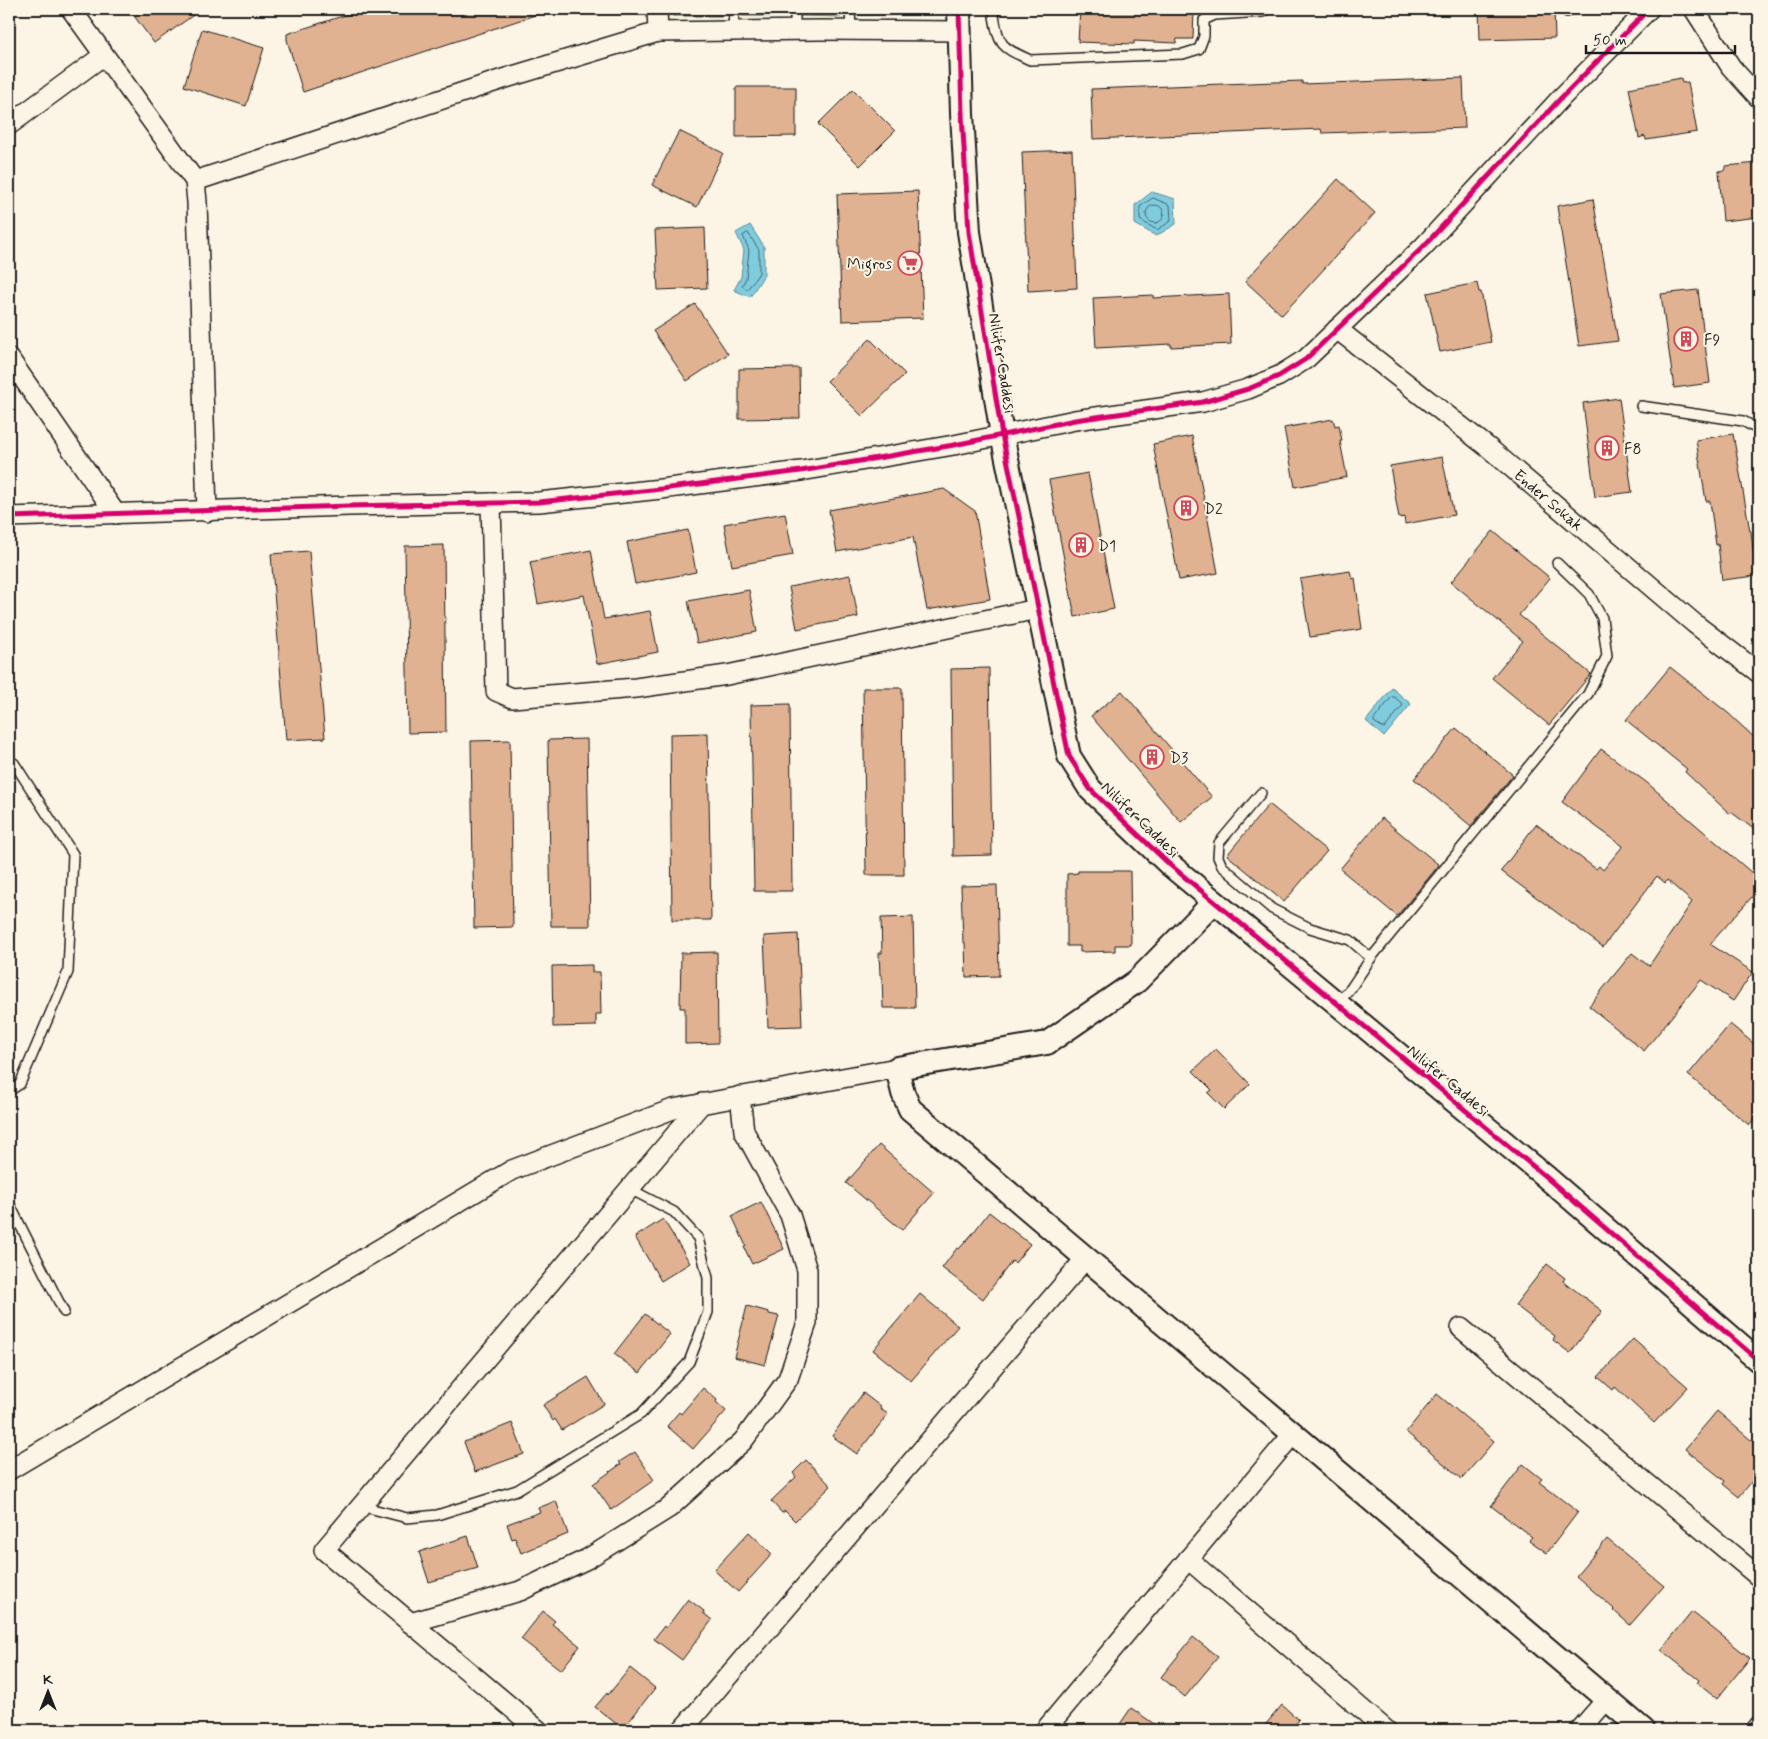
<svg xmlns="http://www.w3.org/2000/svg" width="1768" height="1739" viewBox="0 0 1768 1739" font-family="Mynerve,sans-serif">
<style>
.green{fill:#c9db8f;stroke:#727c56}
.water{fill:#80ccdf;stroke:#588691}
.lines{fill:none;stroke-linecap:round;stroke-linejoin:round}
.shore{stroke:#44626a;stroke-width:1}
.building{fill:#e1b292;stroke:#1c1c1c}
.service-casing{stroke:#1c1c1c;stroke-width:12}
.minor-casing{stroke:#1c1c1c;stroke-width:22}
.tertiary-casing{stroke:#1c1c1c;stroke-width:26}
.service{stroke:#fcf5e5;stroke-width:9}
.minor{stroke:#fcf5e5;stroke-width:19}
.tertiary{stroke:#fcf5e5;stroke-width:22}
.cycleway-casing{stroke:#fcf5e5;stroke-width:8}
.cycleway{stroke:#d6006c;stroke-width:5}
.labels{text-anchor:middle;stroke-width:4;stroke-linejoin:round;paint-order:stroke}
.poi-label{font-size:16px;fill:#1c1c1c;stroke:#fcf5e5;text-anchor:start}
.street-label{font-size:16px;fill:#1c1c1c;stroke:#fcf5e5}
</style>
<rect width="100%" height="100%" fill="#fcf5e5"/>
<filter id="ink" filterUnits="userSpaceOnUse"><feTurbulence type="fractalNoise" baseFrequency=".02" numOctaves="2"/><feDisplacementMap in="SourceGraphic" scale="10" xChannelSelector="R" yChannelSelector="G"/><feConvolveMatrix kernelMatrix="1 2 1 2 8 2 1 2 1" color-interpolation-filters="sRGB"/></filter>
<g filter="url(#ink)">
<g class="green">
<rect x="673" y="9" width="51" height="7"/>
<rect x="742" y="9" width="41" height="7"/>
<path d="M800,9H841V17L800,16Z"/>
<rect x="857" y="9" width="64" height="6"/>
</g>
<g class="water">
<path d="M1152,192L1175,199L1176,224L1156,236L1135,224V205Z"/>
<path d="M750,225L764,247V275L750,297L734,290L741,277L744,250L736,233Z"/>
<path d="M1392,688L1411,704L1384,737L1366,721Z"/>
</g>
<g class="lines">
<g class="shore">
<path d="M1153,198L1170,205L1171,221L1157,230L1140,220V207Z"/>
<circle cx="1155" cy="214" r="9"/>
<path d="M748,233L759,250V273L747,290L742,286L746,278L749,250L743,236Z"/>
<path d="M1392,697H1395L1403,705L1385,728H1383L1374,722V720Z"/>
</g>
</g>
<g class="building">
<path d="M129,9H202L154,43Z"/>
<path d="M364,9H544V12L303,92L287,40V34Z"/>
<path d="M1080,9H1194L1193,39H1177L1176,43L1134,41V44L1078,42Z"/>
<path d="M1479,9H1554L1555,38L1480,40Z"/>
<path d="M202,29L264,48L246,106L184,86Z"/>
<path d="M1463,78L1465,128L1322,133L1321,129L1093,139L1091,89L1302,81V84Z"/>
<path d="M1681,78L1682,83L1688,82L1697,132L1646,140L1645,136L1639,138L1629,88Z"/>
<path d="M736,87H796V136L736,137Z"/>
<path d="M853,89L895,131L860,166L818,124Z"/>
<path d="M679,131L723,153L697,207L652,185Z"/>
<path d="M1072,150L1077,288L1028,291L1022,152Z"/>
<path d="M1759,163V217L1723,221L1719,171L1725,170V166Z"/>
<path d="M1338,179L1375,213L1282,315L1245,281Z"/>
<path d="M918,191L923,318L842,321L837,194Z"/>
<path d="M1593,199L1618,341L1579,346L1557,206Z"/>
<path d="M705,228L707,288L658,290L655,230Z"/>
<path d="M1477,283L1479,292H1481L1491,342L1440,352L1427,293Z"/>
<path d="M1698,290L1710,383L1674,388L1661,294Z"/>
<path d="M1229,294L1231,344L1171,347V344L1096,348L1093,298L1153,295V298Z"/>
<path d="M695,304L728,354L687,381L653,331Z"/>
<path d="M870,339L905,374L862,416L827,381Z"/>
<path d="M799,368L800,418L739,419V369Z"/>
<path d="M1619,398L1632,492L1595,497L1583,403Z"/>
<path d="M1333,419L1335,426L1339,425L1342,441H1340L1347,477L1295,487L1284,428Z"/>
<path d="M1733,434L1750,531H1751L1756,576L1722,580L1718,544L1716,545L1710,501H1706L1696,440Z"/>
<path d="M1192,436L1218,573L1179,580L1153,444Z"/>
<path d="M1442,457L1454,515L1405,524L1404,517L1399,518L1390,466Z"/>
<path d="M1088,473L1114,609L1075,617L1049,480Z"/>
<path d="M944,489L975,511L990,599L927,610L913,537L837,552L829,510Z"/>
<path d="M785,513L793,555L732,566L724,524Z"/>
<path d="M688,530L696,572L635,584L627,542Z"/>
<path d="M1493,531L1550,578L1519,615L1591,674L1549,725L1492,678L1523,641L1451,582Z"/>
<path d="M444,545L446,732L408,733L405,546Z"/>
<path d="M591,550L604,619L650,611L658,652L597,664L584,595L538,604L530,562Z"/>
<path d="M309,551L325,738L286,740L271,554Z"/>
<path d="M1350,571L1352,579L1355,578L1362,629L1310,637L1300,579Z"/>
<path d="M850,575L858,617L797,629L789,587Z"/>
<path d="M749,590L757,632L697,643L688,601Z"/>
<path d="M1670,667L1728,713L1759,742V833L1731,812L1730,814L1685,772L1687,769L1626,720Z"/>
<path d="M989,668L992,855L953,856L951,669Z"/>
<path d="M863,688H902L904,875H866Z"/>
<path d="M1122,691L1212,797L1181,822L1091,716Z"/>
<path d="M790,704L792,891H754L751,705Z"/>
<path d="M1456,728L1513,775L1471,826L1414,779Z"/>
<path d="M708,733L711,920H672L670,734Z"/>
<path d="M587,739L590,926H551L548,740Z"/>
<path d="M510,740L513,927L474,928L471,741Z"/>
<path d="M1601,749L1646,782L1759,879V889L1710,944L1753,972L1733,1001L1701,980L1644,1051L1589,1006L1632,953L1649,966L1692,902L1667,880L1665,883L1657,876L1603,947L1501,871L1536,824L1596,869L1599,866L1603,870L1623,846L1562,802Z"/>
<path d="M1269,804L1327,851L1284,902L1227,855Z"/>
<path d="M1382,818L1439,865L1397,916L1340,869Z"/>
<path d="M1078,871H1130L1131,945H1115V951L1080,952V946H1067V874L1078,873Z"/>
<path d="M997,885L999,976L966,977L965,942H963L961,886Z"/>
<path d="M913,917L915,1008H883L882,975H880L879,953H882L881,918Z"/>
<path d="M798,934L802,1026L768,1027L764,936Z"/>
<path d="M717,952L718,1043L685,1044V1008H680L681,953Z"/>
<path d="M592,965V972H600L601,1014H596V1026L553,1027L552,966Z"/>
<path d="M1730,1024L1759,1048V1113L1749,1125L1688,1075Z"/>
<path d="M1216,1049L1250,1084L1224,1109L1208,1093L1212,1090L1193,1071Z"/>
<path d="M879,1145L934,1193L902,1230L846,1183Z"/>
<path d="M761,1202L784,1249L752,1264L744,1247L746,1246L732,1216Z"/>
<path d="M989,1212L1030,1244L1015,1263L1012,1261L983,1299L942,1268L957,1248L959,1249L973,1233Z"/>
<path d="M663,1219L690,1263L661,1281L635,1237Z"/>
<path d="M1547,1264L1565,1278L1563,1281L1602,1311L1570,1353L1553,1340L1555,1336L1515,1305Z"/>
<path d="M920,1294L958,1326L911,1381L873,1350Z"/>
<path d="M747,1306L769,1312V1314L779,1316L765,1365L734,1357Z"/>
<path d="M645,1314L670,1334L640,1373L614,1354Z"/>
<path d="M1633,1339L1688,1387L1654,1423L1615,1387L1613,1390L1598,1377Z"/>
<path d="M588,1377L604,1404L562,1430L555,1419L553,1421L543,1405Z"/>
<path d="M703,1388L717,1400L716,1402L726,1411L693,1449L667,1426L679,1412L681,1414Z"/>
<path d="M863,1393L881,1407L880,1409L888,1414L857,1454L832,1436Z"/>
<path d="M1437,1394L1494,1441L1462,1479L1406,1432Z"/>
<path d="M1717,1411L1759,1447V1473L1739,1497L1723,1484L1725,1481L1685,1449Z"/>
<path d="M512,1423L524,1454L475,1472L464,1442Z"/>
<path d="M635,1452L654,1480L611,1510L593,1484L621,1464L619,1462Z"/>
<path d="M806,1460L831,1486L795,1521L785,1511L782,1513L771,1501L796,1477L793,1473Z"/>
<path d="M1523,1464L1542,1479L1539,1482L1578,1512L1547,1553L1529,1540L1532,1537L1491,1506Z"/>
<path d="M556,1501L568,1534L521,1553L515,1538L512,1539L507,1524L540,1512L538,1508Z"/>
<path d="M749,1532L772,1554L738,1592L714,1570Z"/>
<path d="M468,1536L478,1568L429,1582L419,1552Z"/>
<path d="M1607,1539L1664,1586L1630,1625L1613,1610L1614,1609L1576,1576Z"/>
<path d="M688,1599L704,1611L703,1613L712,1620L682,1660L654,1639L664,1626L666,1628Z"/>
<path d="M543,1611L555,1621L552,1624L580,1646L561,1670L521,1639Z"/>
<path d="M1692,1612L1750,1658L1717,1699L1697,1683L1699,1680L1661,1650Z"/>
<path d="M1193,1637L1218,1657L1185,1697L1161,1677Z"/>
<path d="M630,1668L655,1688L623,1729L595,1707L607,1693L608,1695Z"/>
<path d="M1282,1705L1299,1720L1290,1730H1261Z"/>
<path d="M1131,1708L1163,1730H1116Z"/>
</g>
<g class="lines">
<g class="service-casing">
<g id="service">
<path d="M795,9V30"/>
<path d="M850,9L851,30"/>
<path d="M1567,12L1570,9"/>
<path d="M994,16C999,47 1002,47 1030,60L1183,54L1199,49L1204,36V20L1215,15L1263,12V9"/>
<path d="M733,31L734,9"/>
<path d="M1641,406L1743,421L1759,430"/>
<path d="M9,761L14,763L73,854L68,972L20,1084L9,1091"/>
<path d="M1261,793L1219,843L1218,857L1222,866L1272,909L1310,928L1350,940L1371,958"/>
<path d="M1338,1003L1351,988L1371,958L1588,694L1607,656L1602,618L1589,594L1557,563"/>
<path d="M9,1203L64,1312"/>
<path d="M361,1506L407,1518L437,1515L517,1490L641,1414L689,1362L708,1312V1278L698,1238L674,1212L630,1189"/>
</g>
</g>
<g class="minor-casing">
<g id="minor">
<path d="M71,9L195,181L197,202L207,512"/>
<path d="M657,9L658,32"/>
<path d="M1694,9L1731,67L1759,98"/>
<path d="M9,125L104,55"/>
<path d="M195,181L506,78L658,32L819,30L960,31"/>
<path id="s1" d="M1337,329L1490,449L1695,624L1759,673"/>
<path d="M9,358L116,514"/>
<path d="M491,503L496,691L512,698L636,688L727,675L1037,609"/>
<path d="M9,517L349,506L539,502L661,489L801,471L954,445L1075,420L1203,402L1248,389L1279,376L1306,359L1423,247L1561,98L1649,9"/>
<path d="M1461,1328L1759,1577"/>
<path d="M9,1470L512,1170L673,1109L897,1068"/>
<path d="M1188,1559L1386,1730"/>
<path d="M410,1623L520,1591L587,1559L669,1508L743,1441L788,1379L807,1323V1270L790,1215L744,1131L740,1096"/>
<path d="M538,1730L324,1550L702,1103"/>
<path d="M682,1730L1086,1258"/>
<path d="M1045,1730L1293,1434"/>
<path d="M1580,1730L1607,1699"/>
<path d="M1756,1730L1759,1726"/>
</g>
</g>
<g class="tertiary-casing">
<g id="tertiary">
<path d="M959,9L962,114L969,232L1002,435L1069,756L1090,789L1169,864L1546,1177L1759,1361"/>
<path d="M1214,902L1137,981L1047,1043L897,1068L903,1093L910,1109L1643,1730"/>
</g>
</g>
<use href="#service" class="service"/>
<use href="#minor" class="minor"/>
<use href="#tertiary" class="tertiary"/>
<g class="cycleway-casing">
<g id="cycleway">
<path d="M959,9L962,114L969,232L1002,435L1069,756L1090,789L1169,864L1546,1177L1759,1361"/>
<path d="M9,517L349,506L539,502L661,489L801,471L954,445L1075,420L1203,402L1248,389L1279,376L1306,359L1423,247L1561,98L1649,9"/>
</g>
</g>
<use href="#cycleway" class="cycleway"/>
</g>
</g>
<defs>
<g id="supermarket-ring" transform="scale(1.25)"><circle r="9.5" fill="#fcf5e5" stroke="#d1495b" stroke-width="1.5"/><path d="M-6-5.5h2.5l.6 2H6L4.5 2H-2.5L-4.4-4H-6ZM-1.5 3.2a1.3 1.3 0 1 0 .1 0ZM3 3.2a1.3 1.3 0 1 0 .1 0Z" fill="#d1495b"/></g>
<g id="building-ring" transform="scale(1.25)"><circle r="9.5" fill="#fcf5e5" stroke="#d1495b" stroke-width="1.5"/><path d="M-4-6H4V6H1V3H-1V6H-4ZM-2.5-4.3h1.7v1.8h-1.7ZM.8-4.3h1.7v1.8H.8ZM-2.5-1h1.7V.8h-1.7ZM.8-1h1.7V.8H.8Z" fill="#d1495b"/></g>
</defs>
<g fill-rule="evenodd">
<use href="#supermarket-ring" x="910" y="263"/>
<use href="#building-ring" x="1686" y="339"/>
<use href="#building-ring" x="1607" y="448"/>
<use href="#building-ring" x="1186" y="508"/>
<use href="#building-ring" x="1081" y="545"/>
<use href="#building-ring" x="1152" y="757"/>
</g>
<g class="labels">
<g class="poi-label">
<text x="892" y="269" text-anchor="end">Migros</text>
<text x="1704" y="345">F9</text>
<text x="1624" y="454">F8</text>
<text x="1204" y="514">D2</text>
<text x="1098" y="551">D1</text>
<text x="1170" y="763">D3</text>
</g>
<g class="street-label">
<text transform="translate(1003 363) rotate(81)" y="6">Nilüfer Caddesi</text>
<text dy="6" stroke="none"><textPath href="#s1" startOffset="272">Ender Sokak</textPath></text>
<text transform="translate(1141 819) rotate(44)" y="6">Nilüfer Caddesi</text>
<text transform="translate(1449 1080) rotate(40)" y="6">Nilüfer Caddesi</text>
</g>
</g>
<rect width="1768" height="1739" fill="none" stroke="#fcf5e5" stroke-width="30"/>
<rect x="15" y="15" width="1738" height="1709" fill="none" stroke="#1c1c1c" stroke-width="2" filter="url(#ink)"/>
<g transform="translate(48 1692)" stroke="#fcf5e5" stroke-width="4" paint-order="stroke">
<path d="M0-4L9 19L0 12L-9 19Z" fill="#1c1c1c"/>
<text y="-8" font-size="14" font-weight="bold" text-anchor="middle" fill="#1c1c1c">K</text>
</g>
<path d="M1586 45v8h149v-8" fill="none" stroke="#1c1c1c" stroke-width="2.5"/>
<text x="1593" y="45" font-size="15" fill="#1c1c1c" stroke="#fcf5e5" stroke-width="4" paint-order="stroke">50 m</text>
</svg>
